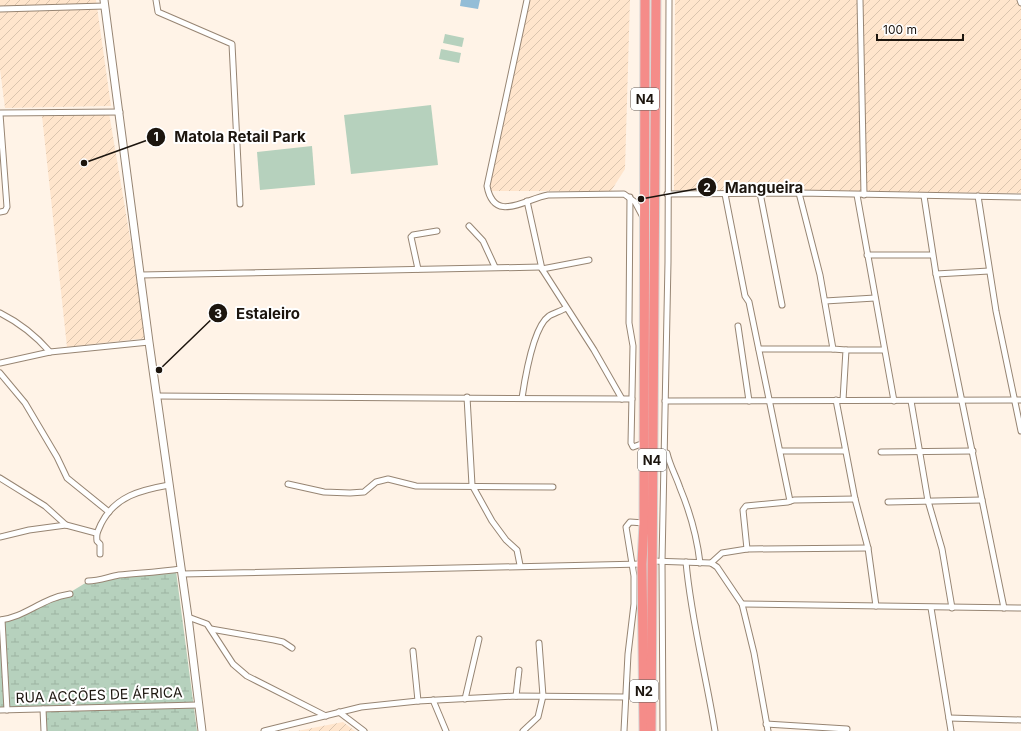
<svg xmlns="http://www.w3.org/2000/svg" width="1021" height="731" viewBox="0 0 1021 731" font-family="Inter,sans-serif">
<style>
.industrial{fill:url(#industrial-furrows)}
.wetland{fill:url(#wetland-marsh)}
.garden{fill:#b6d1bd}
.water{fill:#93bdd7}
.lines{fill:none;stroke-linecap:round;stroke-linejoin:round}
.street-casing{stroke:#978573;stroke-width:7}
.secondary-casing{stroke:#978573;stroke-width:9}
.highway-casing{stroke:#d6d5d4;stroke-width:11}
.street{stroke:#fff;stroke-width:5}
.secondary{stroke:#fff;stroke-width:7}
.highway{stroke:#f58c89;stroke-width:9}
.labels{text-anchor:middle;stroke-width:4;stroke-linejoin:round;paint-order:stroke}
.shield{fill:#fff;stroke:#605b56;stroke-width:1}
.shield-label{font-size:13px;font-weight:bold;fill:#1c150e}
.street-label{font-size:14px;fill:#1c150e;stroke:#fff}
.leader{fill:none;stroke:#1c150e;stroke-width:1.5}
.callout-dot{fill:#1c150e;stroke:#fff;stroke-width:1.5}
.mark-label{font-size:12px;text-anchor:middle;font-weight:bold;fill:#fff}
.callout-label{font-size:15px;text-anchor:middle;font-weight:bold;fill:#1c150e;stroke:#fff;stroke-width:4;stroke-linejoin:round;paint-order:stroke}
</style>
<defs>
<pattern id="industrial-furrows" width="10" height="10" patternUnits="userSpaceOnUse"><rect width="10" height="10" fill="#ffe5cc"/><path d="M-1 1l2-2M0 10L10 0M9 11l2-2" fill="none" stroke="#dac4ae"/></pattern>
<pattern id="wetland-marsh" width="20" height="14" patternUnits="userSpaceOnUse"><rect width="20" height="14" fill="#b6d1bd"/><path d="M1 5h8M5 5V1M11 12h8M15 12V8" fill="none" stroke="#9cb3a1"/></pattern>
</defs>
<rect width="100%" height="100%" fill="#fff3e7"/>
<g class="industrial">
<path d="M0,0H96L111,106L5,108L0,69Z"/>
<path d="M530,0H630L625,169L611,191H489Z"/>
<path d="M675,0H1021V193L674,190Z"/>
<path d="M109,113L147,338L67,347L42,116Z"/>
<path d="M343,722L355,731H297Z"/>
</g>
<path class="wetland" d="M176,571L197,731H46L45,711L0,712V618L9,617L69,593L87,582Z"/>
<g class="garden">
<path d="M445,34L464,38L462,47L443,43Z"/>
<path d="M441,49L461,53L459,63L439,59Z"/>
<path d="M431,105L438,165L351,174L344,115Z"/>
<path d="M312,146L315,185L260,190L257,152Z"/>
</g>
<path class="water" d="M461,0H480L478,9L460,6Z"/>
<g class="lines">
<g class="street-casing">
<g id="street">
<path d="M156,0L158,12L232,44L240,204"/>
<path d="M527,0L487,186C494,224 525,199 548,195L624,194L635,202L643,217"/>
<path d="M860,0L864,195"/>
<path d="M1020,0L1021,3"/>
<path d="M0,9L105,6"/>
<path d="M0,113L120,112"/>
<path d="M0,114L7,207L5,211L0,212"/>
<path d="M760,193L782,305"/>
<path d="M799,193L820,275L833,349L846,350L843,400"/>
<path d="M667,194L799,193L1021,197"/>
<path d="M725,194L745,296L749,302L790,501"/>
<path d="M857,195L894,401"/>
<path d="M924,196L936,274L1004,608"/>
<path d="M978,196L996,311L1021,431"/>
<path d="M630,197L629,323L633,346L631,443L633,447L644,443"/>
<path d="M527,201L542,269L594,350L622,399"/>
<path d="M469,226L483,241L495,267"/>
<path d="M867,255H932"/>
<path d="M418,269L411,237L413,235L437,231"/>
<path d="M542,269L589,260"/>
<path d="M936,274L989,271"/>
<path d="M141,275L541,267"/>
<path d="M825,301L875,298"/>
<path d="M0,313C18,322 36,336 50,352"/>
<path d="M738,326L749,401"/>
<path d="M759,349H833"/>
<path d="M846,350H884"/>
<path d="M0,363L50,352L149,342"/>
<path d="M0,373L25,403L57,457L67,478L109,512"/>
<path d="M157,396C315,398 474,398 632,399"/>
<path d="M467,397L472,485L492,521L506,540L517,550L520,565"/>
<path d="M522,398C525,378 533,327 549,316C554,313 561,311 566,308"/>
<path d="M836,400L855,499L868,548L876,606"/>
<path d="M665,401L1021,400"/>
<path d="M911,401L928,501L942,549L952,608"/>
<path d="M781,451H845"/>
<path d="M881,452L973,451"/>
<path d="M667,453C670,466 676,476 680,488C690,512 697,537 700,563"/>
<path d="M0,478L45,506L66,525"/>
<path d="M288,484L324,492L350,493L364,492L376,482L388,479L416,486L553,487"/>
<path d="M888,502L982,500"/>
<path d="M0,537L29,530L66,525L96,533"/>
<path d="M747,549L743,510L746,506L788,502L794,500L855,499"/>
<path d="M100,554V544L97,541C96,533 98,531 101,524C115,496 141,490 169,485"/>
<path d="M652,561L711,563L717,567L742,604L754,653L768,731"/>
<path d="M686,562C691,619 706,675 715,731"/>
<path d="M711,563L722,553L747,549L868,548"/>
<path d="M182,574L642,564"/>
<path d="M88,581C99,581 108,577 119,575C140,573 160,572 181,569"/>
<path d="M742,604L1021,608"/>
<path d="M931,608L951,731"/>
<path d="M188,617L207,624L233,664L247,676L326,716"/>
<path d="M0,620C26,617 42,598 70,594"/>
<path d="M2,620L7,710"/>
<path d="M211,629L274,640L283,642L292,648"/>
<path d="M413,651L418,701"/>
<path d="M516,696L519,670"/>
<path d="M465,699L479,639"/>
<path d="M433,700L446,731"/>
<path d="M43,709L44,731"/>
<path d="M0,710L198,705"/>
<path d="M339,712L364,731"/>
<path d="M949,718L1021,720"/>
<path d="M766,724L847,729"/>
<path d="M264,731L361,707L418,701L516,696L625,697"/>
<path d="M523,731L538,717L543,696L539,643"/>
<path d="M624,731L628,654L634,604V576L626,527L630,522L644,523"/>
<path d="M663,731L662,562L668,262L669,0"/>
</g>
</g>
<g class="secondary-casing">
<path id="secondary" d="M104,0L149,342L188,617L202,731"/>
</g>
<g class="highway-casing">
<g id="highway">
<path d="M644,731L642,564L644,523L645,0"/>
<path d="M651,731L656,0"/>
</g>
</g>
<use href="#street" class="street"/>
<use href="#secondary" class="secondary"/>
<use href="#highway" class="highway"/>
</g>
<g class="labels">
<g class="shield">
<rect x="631" y="88" width="28" height="22" rx="3"/>
<rect x="638" y="449" width="28" height="22" rx="3"/>
<rect x="630" y="680" width="28" height="22" rx="3"/>
</g>
<g class="shield-label">
<text x="645" y="104">N4</text>
<text x="652" y="465">N4</text>
<text x="644" y="696">N2</text>
</g>
<g class="street-label">
<text transform="translate(99 695) rotate(-2)" y="5">RUA ACÇÕES DE ÁFRICA</text>
</g>
</g>
<path class="leader" d="M84 163L156 137M641 199L707 187M159 370L218 313"/>
<g class="callout-dot">
<circle cx="84" cy="163" r="4"/>
<circle cx="641" cy="199" r="4"/>
<circle cx="159" cy="370" r="4"/>
<circle cx="156" cy="137" r="10"/>
<circle cx="707" cy="187" r="10"/>
<circle cx="218" cy="313" r="10"/>
</g>
<g class="mark-label">
<text x="156" y="141">1</text>
<text x="707" y="192">2</text>
<text x="218" y="318">3</text>
</g>
<g class="callout-label">
<text x="240" y="142">Matola Retail Park</text>
<text x="764" y="193">Mangueira</text>
<text x="268" y="319">Estaleiro</text>
</g>
<path d="M877 34v6h86v-6" fill="none" stroke="#1c150e" stroke-width="2"/>
<text x="883" y="34" font-size="12" fill="#1c150e" stroke="#ffffff" stroke-width="3" paint-order="stroke">100 m</text>
</svg>
